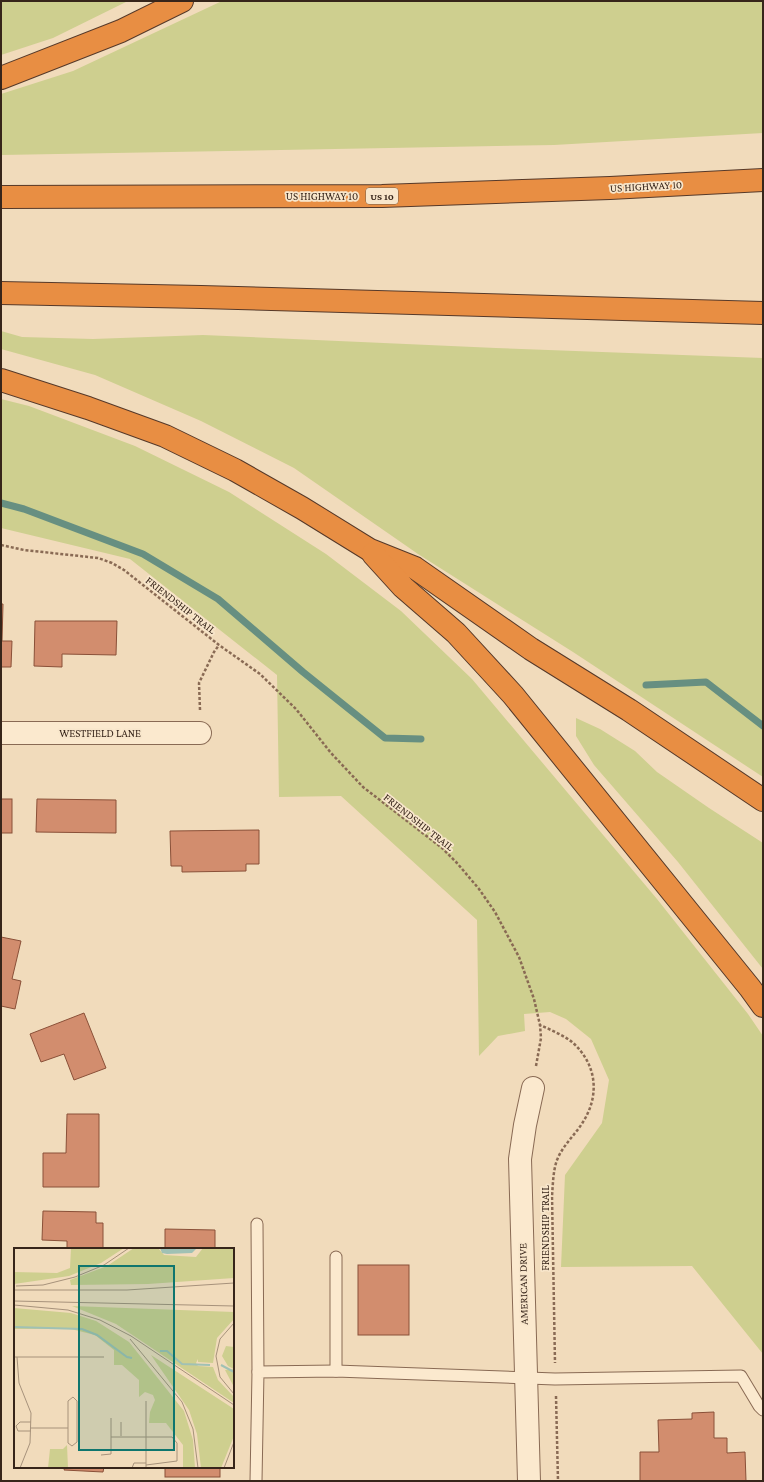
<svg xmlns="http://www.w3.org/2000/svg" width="764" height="1482" viewBox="0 0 764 1482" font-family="'Crimson Pro',serif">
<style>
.green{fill:#cecf8f}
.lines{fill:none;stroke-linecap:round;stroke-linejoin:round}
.stream{stroke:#678f81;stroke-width:7}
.building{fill:#d28d6e;stroke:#8a5038}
.lane-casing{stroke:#896a54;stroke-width:13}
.street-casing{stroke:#896a54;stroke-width:24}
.highway-casing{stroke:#563929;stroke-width:24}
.path{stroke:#896a54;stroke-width:2.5;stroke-dasharray:3 2;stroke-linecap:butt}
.lane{stroke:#fbe9ce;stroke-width:11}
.street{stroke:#fbe9ce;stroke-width:22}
.highway{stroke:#e88e43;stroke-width:22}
.labels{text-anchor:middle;stroke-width:3.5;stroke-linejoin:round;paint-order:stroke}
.shield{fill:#f8e6cb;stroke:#715f4f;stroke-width:1}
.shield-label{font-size:10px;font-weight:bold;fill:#37251a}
.street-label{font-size:11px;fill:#37251a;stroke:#f8e6cb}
.inset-river{fill:none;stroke:#a0c1b4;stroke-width:2}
.inset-road{fill:none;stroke:#a7927b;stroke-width:1}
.view{fill:#0f766e;fill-opacity:0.15;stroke:#0f766e;stroke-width:2}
.inset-edge{fill:none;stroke:#37251a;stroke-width:2}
</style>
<rect width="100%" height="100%" fill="#f1dbbb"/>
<g class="green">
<path d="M1,1H128L53,38L1,55Z"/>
<path d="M222,1H763V133L554,145L1,155V94L73,71Z"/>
<path d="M1,331L22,337L93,339L203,335L496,348L763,358V777L573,652L418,554L294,468L201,421L95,375L1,349Z"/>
<path d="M1,399L29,406L135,446L229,492L326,554L401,611L472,679L657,899L748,1014L763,1036V1354L692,1266L561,1267L565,1175L602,1123L609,1080L591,1039L566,1019L550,1012L524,1014L525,1031L498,1036L479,1056L477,920L341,796L279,797L277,675L130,559L1,528Z"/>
<path d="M576,718L600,729L635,751L657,772L709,808L763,843V969L678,862L594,765L576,736Z"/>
</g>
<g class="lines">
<g class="stream">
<path d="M1,503L24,509L143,554L218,599L303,672L385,738L421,739"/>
<path d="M646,685L706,682L763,726"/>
</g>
</g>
<g class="building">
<path d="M1,604H3L2,641H12L11,667H1Z"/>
<path d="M35,621H117L116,655L62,654V667L34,666Z"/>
<rect x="1" y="799" width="11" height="34"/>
<path d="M37,799L116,800V833L36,832Z"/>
<path d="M259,830V864H246V871L182,872V866H171L170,831Z"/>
<path d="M1,937L21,941L12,979L21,981L15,1009L1,1006Z"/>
<path d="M84,1013L106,1068L74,1080L64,1054L41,1062L30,1034Z"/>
<path d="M67,1114H99V1187H43V1153H66Z"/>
<path d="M43,1211L96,1212V1223H103V1249H67V1241L42,1240Z"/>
<path d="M165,1229L215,1230V1249H165Z"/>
<rect x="358" y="1265" width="51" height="70"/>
<path d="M714,1412V1438H727V1453L745,1452L746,1481H640V1452H659L658,1420L692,1419V1413Z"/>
<path d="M65,1467H104L103,1472L64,1470Z"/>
<rect x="165" y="1467" width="55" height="10"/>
</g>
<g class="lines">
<g class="lane-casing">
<g id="lane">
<path d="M257,1224L258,1372"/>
<path d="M336,1257V1371"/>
<path d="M256,1481L258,1372L336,1371L555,1379L741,1376L759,1406L763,1410"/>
</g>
</g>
<g class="street-casing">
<g id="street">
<path d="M1,733H200"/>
<path d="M529,1481L520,1159L525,1125L533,1088"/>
</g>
</g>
<g class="highway-casing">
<g id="highway">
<path d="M1,78L121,31L182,1"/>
<path d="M1,197L382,196L610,188L763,180"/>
<path d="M1,293L201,297L763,313"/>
<path d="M1,380L88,408L165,436L235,470L302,508L370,550L415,568L531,649L629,710L763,800"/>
<path d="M373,554L403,587L456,633L513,695L750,988L763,1006"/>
</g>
</g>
<g class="path">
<path d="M1,545L24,550L98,558L112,563L124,570L219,645L260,674L296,709L331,753L363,787L442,848L457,863L479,889L495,912L519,957L534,999L540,1025C551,1030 563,1035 572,1042C597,1064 600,1095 583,1122C575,1135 563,1145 557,1160C553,1171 553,1184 552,1196L555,1363"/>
<path d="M200,710L199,683L214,652L219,645"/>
<path d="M536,1066L541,1038L540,1025"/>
<path d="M556,1396L558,1481"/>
</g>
<use href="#lane" class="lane"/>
<use href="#street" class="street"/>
<use href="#highway" class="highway"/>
</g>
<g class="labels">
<rect class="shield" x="366" y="188" width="32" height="16" rx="3"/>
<g class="shield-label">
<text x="382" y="200">US 10</text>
</g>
<g class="street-label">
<text transform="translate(646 186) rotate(-3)" y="4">US HIGHWAY 10</text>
<text x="322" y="200">US HIGHWAY 10</text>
<text transform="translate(181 605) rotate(38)" y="4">FRIENDSHIP TRAIL</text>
<text x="100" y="737">WESTFIELD LANE</text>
<text transform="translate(419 822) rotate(38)" y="4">FRIENDSHIP TRAIL</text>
<text transform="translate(545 1228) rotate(-90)" y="4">FRIENDSHIP TRAIL</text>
<text transform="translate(523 1284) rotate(-91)" y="4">AMERICAN DRIVE</text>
</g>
</g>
<g transform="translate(14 1248)">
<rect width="220" height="220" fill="#f1dbbb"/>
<path d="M57,0H110L87,15L55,28L0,36V24L43,25L56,20ZM120,0H144L150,7L182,9L189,0H220V30L134,36L57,37L56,32L93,18ZM58,58L220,64V71L203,90L199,115L184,114V111L182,115L184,118L199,119L204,132L220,149V155L102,76ZM0,60L57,65L82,73L115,94L170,163L179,192L181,220H169V197L152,175H135L136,164L141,152L139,147L131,144L125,149V132L108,117H100V102L81,87L57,81H0ZM212,98L220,99V139L211,122L220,121L214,118L208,108ZM137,107L220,161V188L207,220H187L183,186L175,162ZM53,197L54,220H34L36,201H49Z" fill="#cecf8f"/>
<path d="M146,0H183L178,5L153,6L148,5Z" fill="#a0c1b4"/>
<path class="inset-river" d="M0,79L68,81L83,87L113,109L118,110M146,103H153L168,116L196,117M207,117L220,124"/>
<path class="inset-road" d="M2,38L29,37L61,29L90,17L115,0M0,42H113L220,35M0,53L220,58M0,57L54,62L86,72L117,88L220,157M220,75L206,91L202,108L206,129L220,146M116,91L168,154L179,181L184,220M0,109H90M3,109L5,135L17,165L16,195L6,220M59,149L63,153V194L58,198L54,195V153ZM132,153V220M97,170V189M17,174H6L2,178L4,183H17M107,174V188M17,180H54M87,207L97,206V189H158L163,195V213L132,217M118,220L120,215H132M210,220L220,194"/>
<path class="view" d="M65,18H160V202H65Z"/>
<rect width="220" height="220" class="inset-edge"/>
</g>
<rect width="764" height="1482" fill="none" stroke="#37251a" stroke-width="4"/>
</svg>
